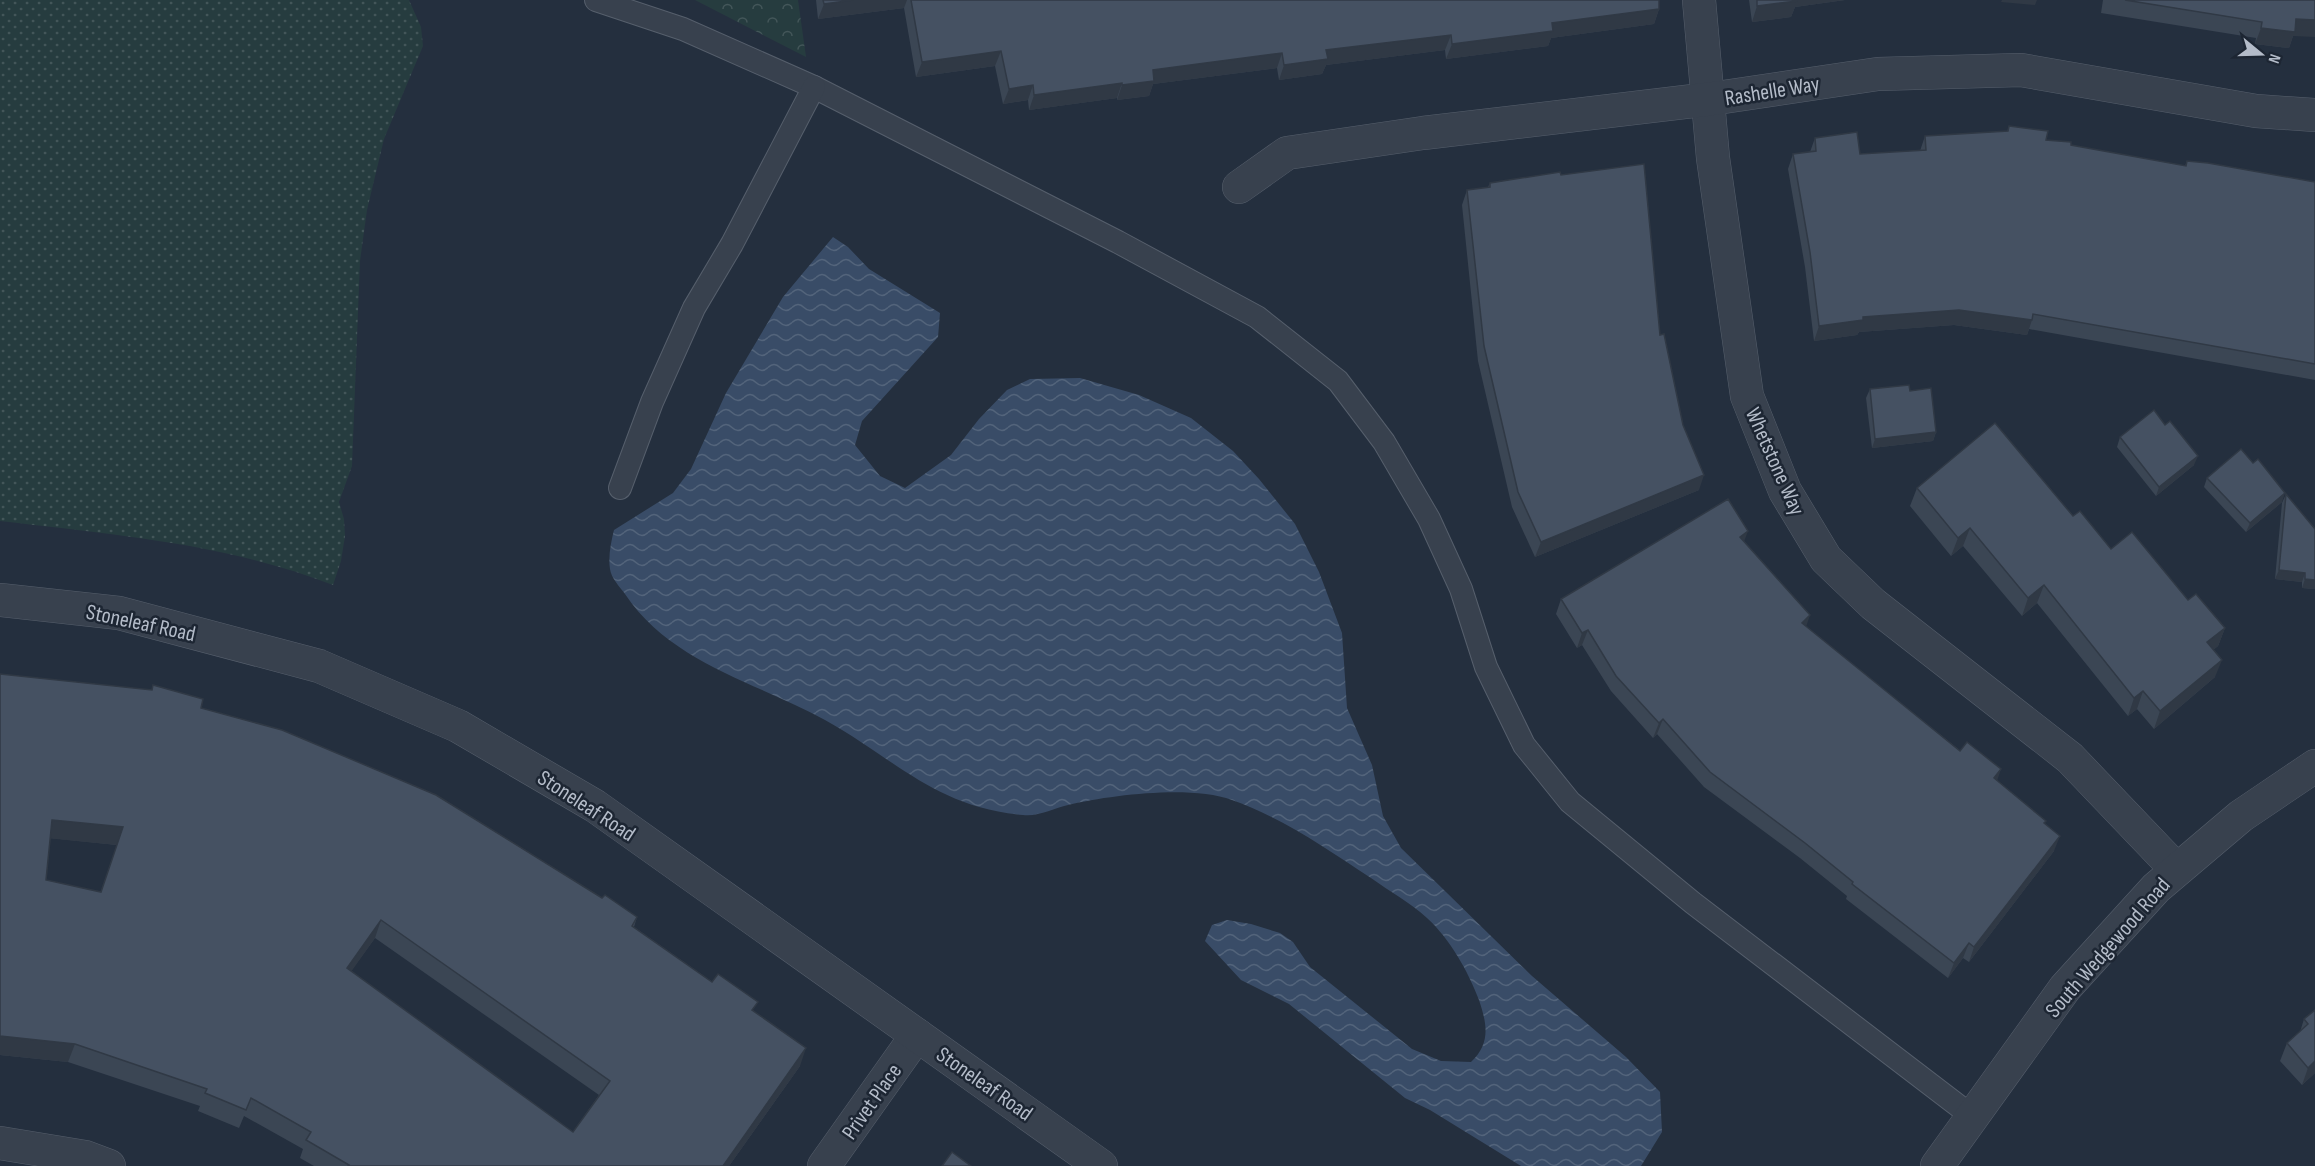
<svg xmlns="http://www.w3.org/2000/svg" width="2315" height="1166" viewBox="0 0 2315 1166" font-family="'Sofia Sans Condensed',sans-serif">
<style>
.grass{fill:url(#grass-dots)}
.forest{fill:url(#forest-crowns)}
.water{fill:url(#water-waves)}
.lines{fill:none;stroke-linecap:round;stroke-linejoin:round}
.service-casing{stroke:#565f6c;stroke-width:24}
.minor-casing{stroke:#565f6c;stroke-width:34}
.tertiary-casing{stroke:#565f6c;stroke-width:34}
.service{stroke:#38414e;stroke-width:22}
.minor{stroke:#38414e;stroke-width:33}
.tertiary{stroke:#38414e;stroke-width:33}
.wall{fill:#3b4654;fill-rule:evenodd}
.shaded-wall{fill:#303945}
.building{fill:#455162;stroke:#303945;stroke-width:1.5;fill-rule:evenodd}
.labels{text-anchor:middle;stroke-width:5;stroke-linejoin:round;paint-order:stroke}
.street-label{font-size:22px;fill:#b4bcc9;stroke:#1d2633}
</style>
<defs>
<pattern id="grass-dots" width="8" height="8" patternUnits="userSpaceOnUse" patternTransform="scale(1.5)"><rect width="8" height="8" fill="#263c3f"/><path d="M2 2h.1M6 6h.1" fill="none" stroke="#435659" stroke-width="1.8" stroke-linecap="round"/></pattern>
<pattern id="forest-crowns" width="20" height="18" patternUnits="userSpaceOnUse" patternTransform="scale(1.5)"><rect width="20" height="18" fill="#263c3f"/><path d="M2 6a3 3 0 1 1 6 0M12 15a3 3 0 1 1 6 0" fill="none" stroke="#435659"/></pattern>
<pattern id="water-waves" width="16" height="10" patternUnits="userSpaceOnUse" patternTransform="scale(1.5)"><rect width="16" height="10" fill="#394c67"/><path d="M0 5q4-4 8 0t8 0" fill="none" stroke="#53647b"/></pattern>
</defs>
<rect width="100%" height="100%" fill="#242f3e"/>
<path class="grass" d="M0,0H409L421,27L423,46L384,139L367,210L360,261L352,466L339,502L344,519L345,536L341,561L333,585C229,544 110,534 0,521Z"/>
<path class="forest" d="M695,0H798L806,57Z"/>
<path class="water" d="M833,237L848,247L869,269L940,313L938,337L862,421L855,445L880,476L905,488L951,455L979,419L1007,390L1030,379L1080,378L1139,395L1191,418L1233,451L1259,479L1295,524L1319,572L1342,633L1347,708L1372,765L1383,816L1401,848L1532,976L1626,1057L1660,1092L1662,1132L1641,1166H1521L1430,1110L1405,1098L1289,1004L1241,980L1205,941L1212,925L1227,920L1251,924L1280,933L1293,942L1310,967L1412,1049L1441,1061L1471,1062C1491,1043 1487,1024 1479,1000C1468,971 1450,939 1427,918C1411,903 1389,891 1371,878C1327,849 1283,818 1232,800C1191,785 1111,795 1068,805C1054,808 1038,817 1023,815C935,807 897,760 825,720C756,682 671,663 625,594C620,587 611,578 610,569C608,557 611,542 614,530L673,493L691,469L726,393L783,297Z"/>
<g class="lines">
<g class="service-casing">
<g id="service">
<path d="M596,0L683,29L814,87L1118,242L1257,317L1338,381L1384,442L1429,519L1461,589L1486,667L1524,745L1570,802L1693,903L1973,1117"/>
<path d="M620,488L652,402L694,308L732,244L814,87"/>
</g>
</g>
<g class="minor-casing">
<g id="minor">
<path d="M1699,0L1713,158L1747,396L1785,491L1826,559L1873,604L2070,758L2176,869"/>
<path d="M1239,187L1287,153L1423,133L1710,99L1878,74L2021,70L2256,111L2315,115"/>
<path d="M0,1143L85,1157L109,1166"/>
<path d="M824,1166L917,1035"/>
</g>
</g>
<g class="tertiary-casing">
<g id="tertiary">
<path d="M0,600L119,613L319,666L458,726L595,806L1101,1166"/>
<path d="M1937,1166L2065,988L2156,888L2241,816L2315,766"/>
</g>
</g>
<use href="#service" class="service"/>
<use href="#minor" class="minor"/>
<use href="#tertiary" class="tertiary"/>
</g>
<g class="wall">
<path d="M816,0H1659V9L1654,24L1551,38L1548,46L1446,59L1445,50L1326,65L1322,74L1279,80L1277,68L1153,84L1149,96L1117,100V98L1029,110L1028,100L1003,104L995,66L916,77L904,8L818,19Z"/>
<path d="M1749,0H1845L1795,7L1791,17L1752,22Z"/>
<path d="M2103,0H2315L2293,36L2289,48L2255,44L2256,38L2101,13Z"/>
<path d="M2009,126L2046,140L2071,145L2185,166L2187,161L2315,182V380L2029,329L2027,335L1954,325L1859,332L1857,335L1814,341L1805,267L1788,169L1793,154L1810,152L1815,138L1860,154L1920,151L1925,136L2007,132Z"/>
<path d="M1561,175L1660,335L1699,490L1535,557L1512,507L1478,361L1462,205L1467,190L1488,187L1490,183Z"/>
<path d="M1870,389L1910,391L1936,432L1933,441L1872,448L1866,398Z"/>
<path d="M2165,425L2194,465L2156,496L2117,447L2120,437Z"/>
<path d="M2253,463L2282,502L2246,532L2204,487L2207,478Z"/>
<path d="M1917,488L2073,516L2111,549L2188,600L2225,628L2218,646L2213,650L2215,677L2154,729L2137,709L2128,716L2037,603L2022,616L1963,546L1951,556L1910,506Z"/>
<path d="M2286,494L2315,529V589L2302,588V582L2275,579L2282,503Z"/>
<path d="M1744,542L1806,627L1997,780L2045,823L2054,851L1969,962L1963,958L1948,978L1846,899L1847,896L1800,858L1704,787L1657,734L1653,738L1611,691L1582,645L1577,648L1556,614L1561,599Z"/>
<path d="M0,674L201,708L602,898L637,917L634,927L754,1011L800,1066L729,1166H314L300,1158L303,1149L244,1116L239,1128L198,1111L200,1106L68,1062L0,1055ZM50,838L117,845L101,892L46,880ZM375,938L599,1095L573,1132L351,971Z"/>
<path d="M2315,1010V1073L2302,1085L2280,1061L2287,1043L2300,1032L2304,1019Z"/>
</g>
<g class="shaded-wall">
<path d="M853,0H907L904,8L818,19L824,4Z"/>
<path d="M1793,0H1845L1795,7L1791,17L1752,22L1757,6Z"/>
<path d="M2002,0H2037L2035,5L2001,2Z"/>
<path d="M1659,9L1654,24L1551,38L1548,46L1446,59L1452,44L1552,23Z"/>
<path d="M2296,19L2315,20V37L2293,36L2289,48L2255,44L2261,28Z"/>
<path d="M1451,35L1445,50L1326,65L1322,74L1279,80L1284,65L1326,50Z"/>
<path d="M1001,51L995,66L916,77L922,62Z"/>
<path d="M1282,53L1277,68L1153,84L1149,96L1117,100L1122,85L1153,70Z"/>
<path d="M1122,83L1117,98L1029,110L1034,95Z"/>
<path d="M1033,85L1028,100L1003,104L1009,89Z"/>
<path d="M1959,310L2032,320L2027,335L1954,325L1859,332L1857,335L1814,341L1819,326L1863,317Z"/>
<path d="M1936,432L1933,441L1872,448L1875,439Z"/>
<path d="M2198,456L2194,465L2156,496L2159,487Z"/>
<path d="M1704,475L1699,490L1535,557L1541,542Z"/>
<path d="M2285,493L2282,502L2246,532L2250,523Z"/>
<path d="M1970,528L1963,546L1951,556L1958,538Z"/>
<path d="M1748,531L1742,547L1740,537Z"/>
<path d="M2279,570L2305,573L2302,582L2275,579Z"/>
<path d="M2305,579L2315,580V589L2302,588Z"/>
<path d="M2044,585L2037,603L2022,616L2028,598Z"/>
<path d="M1810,615L1805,630L1802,623Z"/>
<path d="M2225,628L2218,646L2201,660L2207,642Z"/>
<path d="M1588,630L1582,645L1577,648L1582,633Z"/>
<path d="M2222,660L2215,677L2154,729L2160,711Z"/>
<path d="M2143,691L2137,709L2128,716L2134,698Z"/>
<path d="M1663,719L1657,734L1653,738L1659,723Z"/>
<path d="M2001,769L1996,784L1994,778Z"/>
<path d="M52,820L123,827L117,845L46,838Z"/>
<path d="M2060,836L2054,851L1969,962L1974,947Z"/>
<path d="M381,920L375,938L341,986L347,968Z"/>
<path d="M1969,943L1963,958L1948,978L1954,963Z"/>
<path d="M0,1036L75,1044L68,1062L0,1055Z"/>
<path d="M806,1048L800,1066L729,1166H723Z"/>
<path d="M2315,1061V1073L2302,1085L2308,1068Z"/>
</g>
<g class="building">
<path d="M823,0H853L824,4Z"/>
<path d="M911,0H1659V9L1552,23L1553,31L1452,44L1451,35L1326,50L1328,59L1284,65L1282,53L1153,70L1154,81L1122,85V83L1034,95L1033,85L1009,89L1001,51L922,62Z"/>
<path d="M1757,0H1797V1L1757,6Z"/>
<path d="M2125,0H2315V20L2296,19L2295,32L2261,28L2262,22Z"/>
<path d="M2009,126L2048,131L2046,140L2071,142V145L2186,166L2187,161L2208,163L2315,182V364L2033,314L2032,320L1959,310L1863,317V320L1819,326L1810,252L1793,154L1816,151L1815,138L1857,132L1860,154L1926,150L1925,136L2008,131Z"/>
<path d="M1644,164L1660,335L1664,334L1683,425L1704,475L1541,542L1518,492L1484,346L1467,190L1490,187V183L1560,172L1561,175Z"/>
<path d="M1909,385L1910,391L1931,388L1936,432L1875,439L1870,389Z"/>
<path d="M2154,410L2165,425L2170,421L2198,456L2159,487L2120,437Z"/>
<path d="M1995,423L2073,516L2080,511L2111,549L2132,532L2188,600L2196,594L2225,628L2207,642L2222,660L2160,711L2143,691L2134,698L2044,585L2028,598L1970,528L1958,538L1917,488Z"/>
<path d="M2241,449L2253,463L2258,459L2285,493L2250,523L2207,478Z"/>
<path d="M2286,494L2315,529V580L2305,579V573L2279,570Z"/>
<path d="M1728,499L1748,531L1740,537L1810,615L1802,623L1960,751L1967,742L2001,769L1994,778L2046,821L2044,823L2060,836L1974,947L1969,943L1954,963L1852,884L1853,882L1805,843L1710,772L1663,719L1659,723L1616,676L1588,630L1582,633L1561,599Z"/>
<path d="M0,674L152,690L153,685L203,699L201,708L282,730L436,795L602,898L605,895L637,917L632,926L712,982L718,974L758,1002L752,1010L806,1048L723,1166H348L349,1165L306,1140L311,1132L251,1098L246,1110L205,1093L207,1089L75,1044L0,1036ZM52,820L123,827L101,892L46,880ZM381,920L610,1081L573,1132L347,968Z"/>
<path d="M2315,1010V1061L2308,1068L2287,1043L2308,1024L2304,1019Z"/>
<path d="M952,1152L971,1166H942Z"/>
</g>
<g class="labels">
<g class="street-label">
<text transform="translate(1772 90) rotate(-9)" y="8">Rashelle Way</text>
<text transform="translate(1776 461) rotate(66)" y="8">Whetstone Way</text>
<text transform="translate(141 622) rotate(12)" y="8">Stoneleaf Road</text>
<text transform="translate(587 805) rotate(33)" y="8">Stoneleaf Road</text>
<text transform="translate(2107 947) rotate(-49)" y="8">South Wedgewood Road</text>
<text transform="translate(985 1083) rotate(35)" y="8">Stoneleaf Road</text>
<text transform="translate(871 1101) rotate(-55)" y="8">Privet Place</text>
</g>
</g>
<g transform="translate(2261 54) rotate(109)" stroke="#1d2633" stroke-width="4.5" paint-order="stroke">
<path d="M0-4.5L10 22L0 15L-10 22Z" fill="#b4bcc9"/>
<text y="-9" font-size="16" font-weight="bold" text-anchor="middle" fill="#b4bcc9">N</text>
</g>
</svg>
